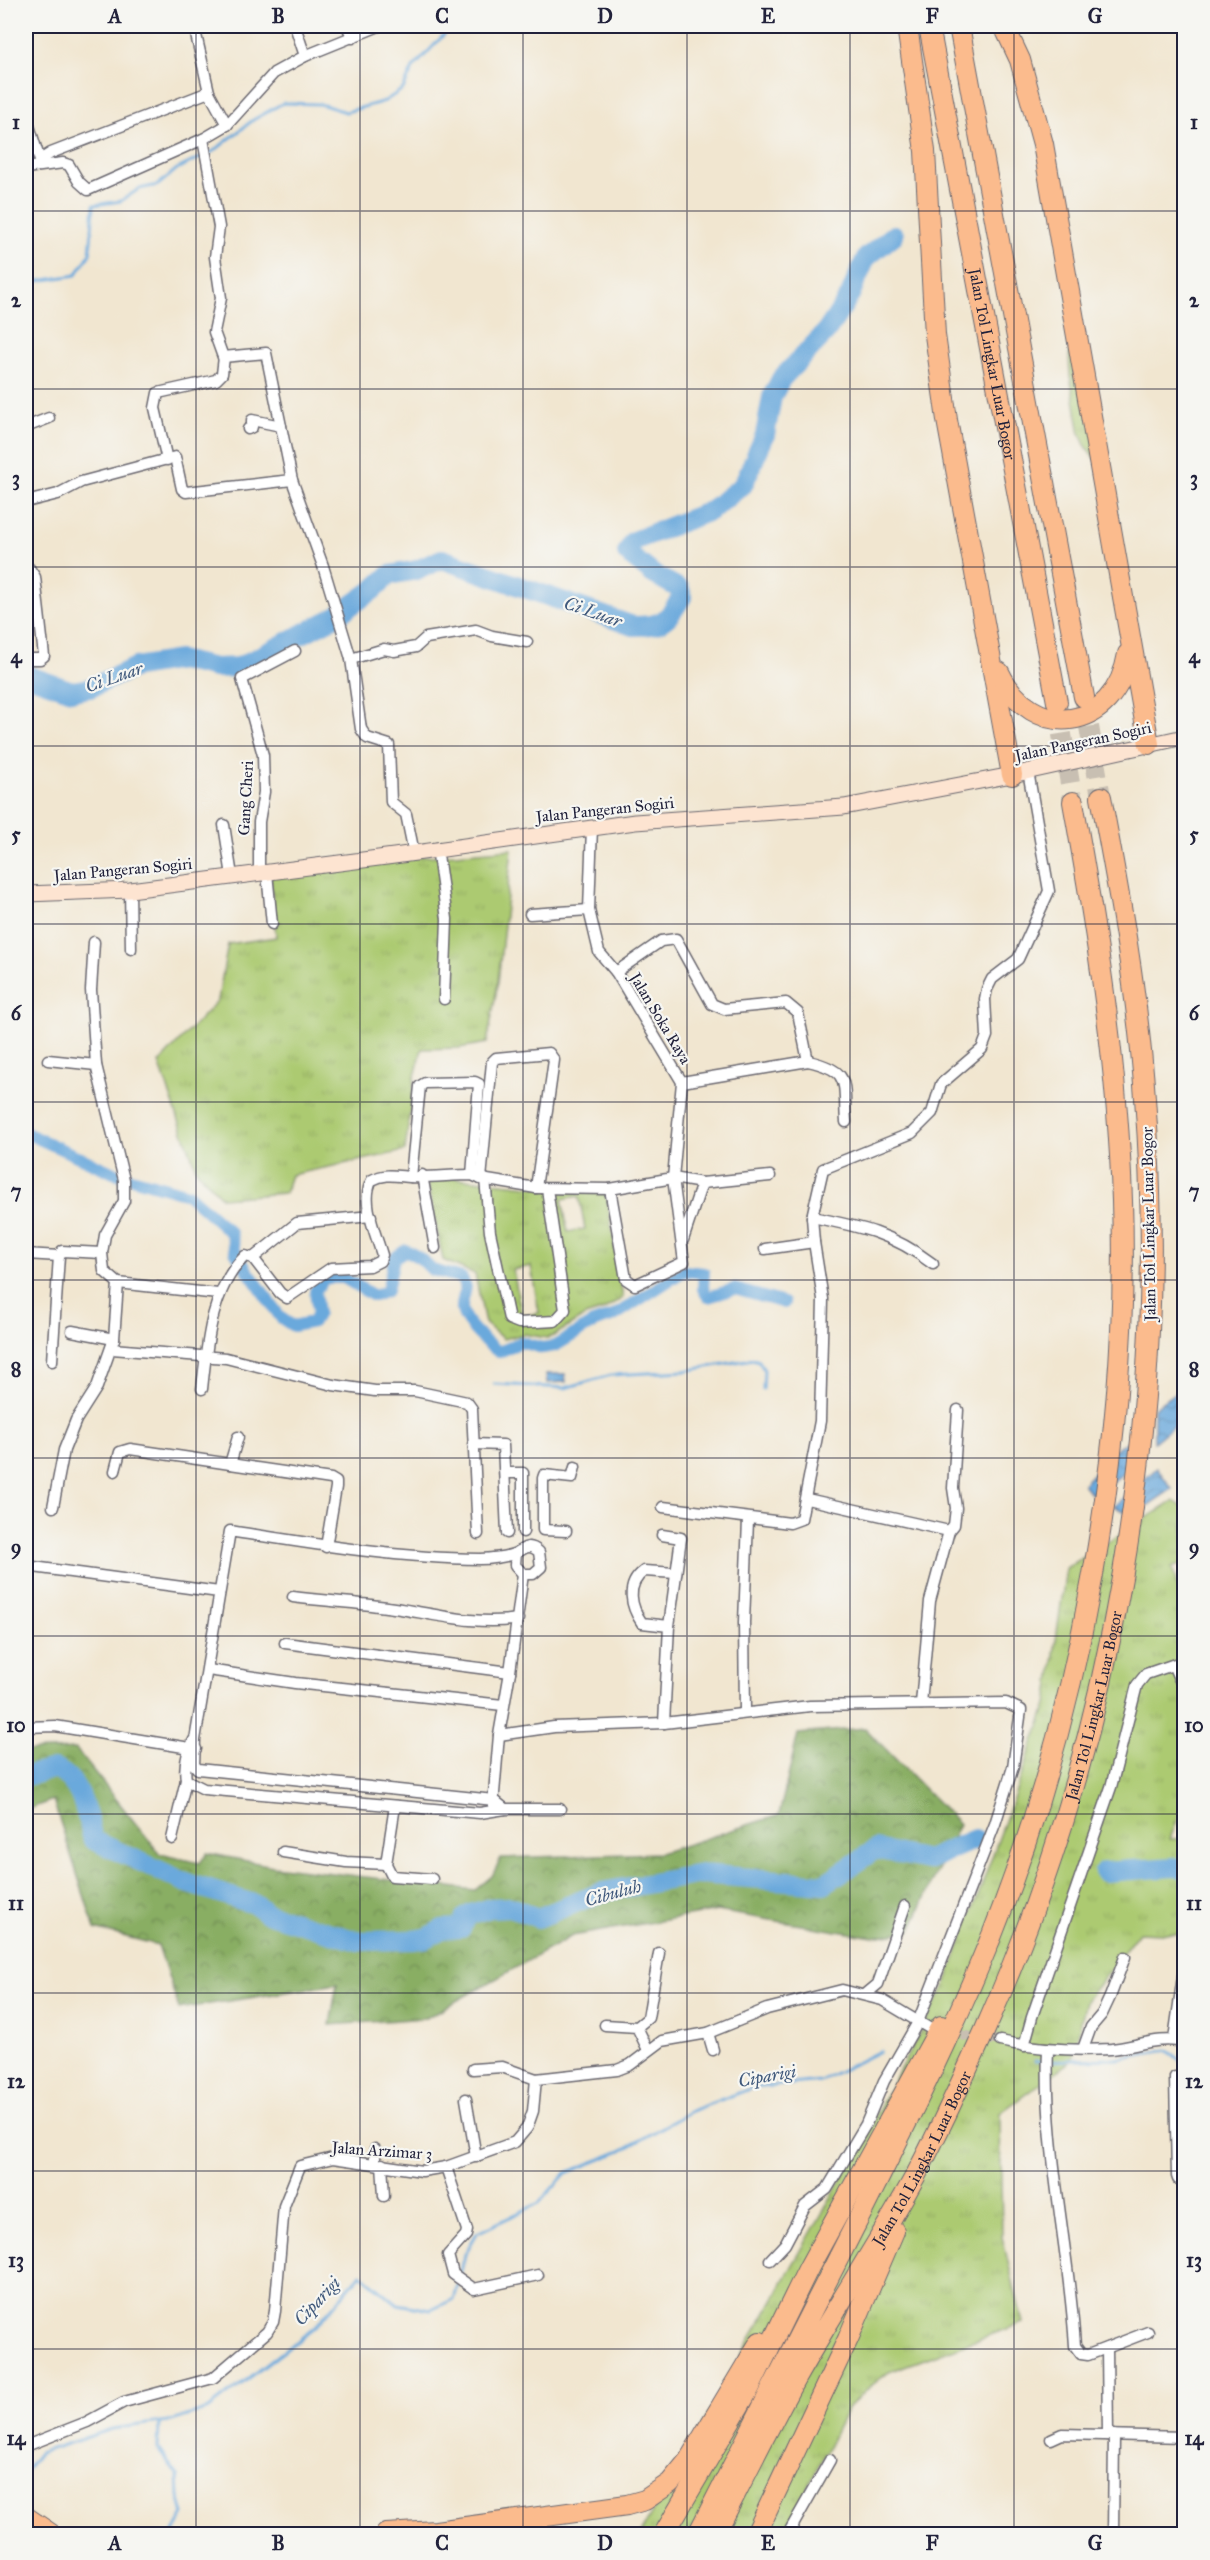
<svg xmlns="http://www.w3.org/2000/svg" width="1210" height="2560" viewBox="0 0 1210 2560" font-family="'IM FELL Great Primer',serif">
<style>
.grass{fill:url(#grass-tufts);stroke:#677656;stroke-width:1.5;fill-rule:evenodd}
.forest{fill:url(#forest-crowns);stroke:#56684f;stroke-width:1.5}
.water{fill:url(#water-waves);stroke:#46668c;stroke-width:1.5}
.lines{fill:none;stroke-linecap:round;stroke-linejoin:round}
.stream{stroke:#6aa9dc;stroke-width:3}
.canal{stroke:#6aa9dc;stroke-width:12}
.river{stroke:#6aa9dc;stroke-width:20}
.street-tunnel{stroke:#c8bfb2;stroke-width:10;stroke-dasharray:10 5;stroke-linecap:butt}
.highway-tunnel{stroke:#c8bfb2;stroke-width:20;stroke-dasharray:20 10;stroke-linecap:butt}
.street-casing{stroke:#6a676f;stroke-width:13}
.secondary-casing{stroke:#6a676f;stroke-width:17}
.highway-casing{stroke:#6a676f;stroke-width:22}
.street{stroke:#fff;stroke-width:10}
.secondary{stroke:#fde4d1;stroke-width:15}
.highway{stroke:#fbbb8d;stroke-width:20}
.grid{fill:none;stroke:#22223b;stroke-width:1.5;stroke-opacity:0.55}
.labels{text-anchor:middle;stroke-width:4.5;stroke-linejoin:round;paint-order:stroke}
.street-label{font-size:16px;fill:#22223b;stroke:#f6f6f2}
.water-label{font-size:18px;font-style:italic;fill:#3f587b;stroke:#f6f6f2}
.neatline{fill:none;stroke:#22223b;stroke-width:2}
.grid-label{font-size:20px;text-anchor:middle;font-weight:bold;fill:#22223b}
</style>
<defs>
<pattern id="grass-tufts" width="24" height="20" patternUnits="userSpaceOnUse" patternTransform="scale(1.5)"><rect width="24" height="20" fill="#acca71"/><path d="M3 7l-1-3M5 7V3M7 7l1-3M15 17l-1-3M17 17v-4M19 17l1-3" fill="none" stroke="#94ad63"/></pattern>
<pattern id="forest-crowns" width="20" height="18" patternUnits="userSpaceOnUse" patternTransform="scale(1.5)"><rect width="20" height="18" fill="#89ae63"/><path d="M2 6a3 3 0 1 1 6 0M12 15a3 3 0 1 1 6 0" fill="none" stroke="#708d53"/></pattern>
<pattern id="water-waves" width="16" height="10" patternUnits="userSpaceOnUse" patternTransform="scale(1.5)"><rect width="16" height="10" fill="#6aa9dc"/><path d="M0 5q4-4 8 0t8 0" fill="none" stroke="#5789b4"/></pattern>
</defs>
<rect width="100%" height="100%" fill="#f6f6f2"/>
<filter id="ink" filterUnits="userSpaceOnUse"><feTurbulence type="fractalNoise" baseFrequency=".0167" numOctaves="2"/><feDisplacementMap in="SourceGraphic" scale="12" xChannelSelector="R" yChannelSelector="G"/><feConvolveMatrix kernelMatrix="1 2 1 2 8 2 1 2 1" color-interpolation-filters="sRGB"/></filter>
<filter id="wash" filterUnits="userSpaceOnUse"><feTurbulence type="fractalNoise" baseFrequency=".008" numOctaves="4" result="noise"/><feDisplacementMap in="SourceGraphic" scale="24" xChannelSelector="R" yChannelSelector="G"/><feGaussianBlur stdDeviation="1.35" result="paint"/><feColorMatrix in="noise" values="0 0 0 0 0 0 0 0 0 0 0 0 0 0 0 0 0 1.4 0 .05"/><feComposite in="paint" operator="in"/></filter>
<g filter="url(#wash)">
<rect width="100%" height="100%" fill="#f1e6d0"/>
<g class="grass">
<path d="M1077,336L1101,468L1085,445L1080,434L1070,376L1069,354Z"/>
<path d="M512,849L498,982L487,1043L459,1048L422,1049L414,1080L405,1151L291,1175L285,1193L222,1198L196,1169L159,1063L218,1000L228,944L276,937L270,870Z"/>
<path d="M436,1176L604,1194L607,1198L623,1298L604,1310L585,1316L553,1336L547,1338L524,1334L503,1339L485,1323L475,1274L443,1260L428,1185V1180ZM579,1196L585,1229L568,1232L562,1199ZM531,1266L539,1313L522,1316L513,1270Z"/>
<path d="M1174,1501L1184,1508V1563L1172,1568L1184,1607V1803L1170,1839H1184V1934L1139,1932L1086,2001L1072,2060L1000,2113L1002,2237L1023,2323L889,2372L867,2389L848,2407L785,2534H640L824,2210L946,1984L1047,1705L1066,1568Z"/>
</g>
<path class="forest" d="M865,1728L959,1824L910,1931L873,1937L717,1911L572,1936L426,2018L330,2025L337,1984L179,2009L158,1945L95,1929L53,1800L26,1810V1751L76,1749L160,1854L200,1863L207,1853L273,1866L475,1890L492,1876L501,1858L660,1853L779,1815L798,1734Z"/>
<g class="water">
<path d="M546,1374H565L566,1382L547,1383Z"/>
<path d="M1184,1386V1417L1154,1442V1408Z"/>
<path d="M1127,1442L1126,1471L1094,1497L1083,1484L1119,1446Z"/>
<path d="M1157,1468L1172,1489L1132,1516L1114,1506Z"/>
</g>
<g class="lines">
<g class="stream">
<path d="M26,283L76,275L90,254L94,205L121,201L139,189L158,185L177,169L214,151L253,120L283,103L320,104L346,112L385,101L403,89L413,68L452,26"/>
<path d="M494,1384L565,1388L611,1375L684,1371L753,1359L759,1361L764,1370L763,1389"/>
<path d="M1035,2061L1117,2059L1167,2050L1184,2063"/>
<path d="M460,2276L465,2254L477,2233L539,2203L566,2173L621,2151L691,2111L752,2088L820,2081L880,2051"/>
<path d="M159,2422L158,2449L178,2476L179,2496L184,2514L173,2534"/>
<path d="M26,2470L39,2453L112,2429L175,2420L209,2409L314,2328L361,2274L398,2304L431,2310L454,2299L459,2282"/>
</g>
<path class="canal" d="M26,1133L114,1173L188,1194L231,1233L235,1251L243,1264L281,1318L293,1326L313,1322L318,1313L315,1291L325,1278H344L374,1296L387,1291L394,1258L406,1250L421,1259L432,1270L462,1278C469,1294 461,1296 462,1309C463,1322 489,1346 499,1352L521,1342L542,1348L555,1346L593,1323L614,1316L684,1271L704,1273L703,1289L708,1297L735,1289L784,1303"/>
<g class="river">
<path d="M26,675L72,691L90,688L136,667L180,660L215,668L239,667L335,617L373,590L389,575L417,570L442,559L633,626C663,626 666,622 682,597L680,589L653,574L627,553L633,541L710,511L743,485L765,435L772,397L781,379L826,332L849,297L866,258L894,235"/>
<path d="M26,1776L54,1769C81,1778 87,1815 93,1840L187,1883L257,1905L266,1913L357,1941L413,1940L427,1938L442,1929L461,1928L465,1918L471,1914L490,1908L511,1907L538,1918L602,1892L701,1874L824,1884L876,1849L928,1860L975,1839"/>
<path d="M1104,1872L1174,1867L1184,1869"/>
</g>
</g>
</g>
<g filter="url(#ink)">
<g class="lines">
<path class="street-tunnel" d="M946,2033L1000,2041"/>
<g class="highway-tunnel">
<path d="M1084,697L1101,797"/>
<path d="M1057,704L1073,802"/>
</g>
<g class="street-casing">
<g id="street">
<path d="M194,26L209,92L227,125"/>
<path d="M295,26L305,56"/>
<path d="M347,26L353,38"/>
<path d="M26,116L41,164"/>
<path d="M203,139L219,227L215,257L221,298L214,332L223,357L266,353L292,480L323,566L351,659L361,729L367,738L389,745L391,802L406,814L414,853"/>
<path d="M40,160L51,153L209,92"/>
<path d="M26,168L63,163L69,165L79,182L88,190L203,139L227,125L274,73L305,56L379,26"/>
<path d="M26,427L49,418"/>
<path d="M248,429L252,427V420L281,426"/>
<path d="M167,460L155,408L158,393L216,380L222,374L224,357"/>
<path d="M26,502L58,494L81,482L175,457L182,489L186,492L292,480"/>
<path d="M26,569L29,568L35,577L44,656L40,659H26"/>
<path d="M351,659L384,649L394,651L416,647L426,638L476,630L492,636L527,642"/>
<path d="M224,825L232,876"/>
<path d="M592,827L589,910L599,952L616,972L682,1082L673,1178L684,1262L635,1285L626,1279L610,1189"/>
<path d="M437,848L447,919L444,999"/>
<path d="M259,873V822L264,792L263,755L242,679L295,651"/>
<path d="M267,873L272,924"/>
<path d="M130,890L131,949"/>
<path d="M530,914L589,910"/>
<path d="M94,942L91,990L96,1065L124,1180V1201L105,1235L102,1253L104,1271L118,1283L218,1294"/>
<path d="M616,972L661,941L676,939L712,1004L724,1009L786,1003L798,1013L808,1061"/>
<path d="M48,1060L96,1065"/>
<path d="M682,1082L808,1061C852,1071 843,1082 846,1122"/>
<path d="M422,1175L435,1248"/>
<path d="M411,1177L420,1086L425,1083L475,1082L479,1084L472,1175"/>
<path d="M481,1179L492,1062L496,1058L549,1053L554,1060L536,1188"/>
<path d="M485,1179L490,1232L509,1319L519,1323L555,1321L565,1310L547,1189"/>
<path d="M812,1217C862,1227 892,1233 933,1264"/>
<path d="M683,1240L702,1183"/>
<path d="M765,1249L814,1242"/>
<path d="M26,1254L59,1256L62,1251L102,1253"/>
<path d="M253,1258L297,1223L371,1216"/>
<path d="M72,1331L114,1339L118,1283"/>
<path d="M112,1349L226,1358L333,1385L375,1391H415L467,1402L472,1409L478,1534"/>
<path d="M52,1361L59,1256"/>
<path d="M202,1389C207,1343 211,1289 245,1256L253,1258L280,1293L287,1298L331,1268L370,1266L380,1261L382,1255C376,1234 360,1200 372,1180C385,1173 396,1176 410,1177C430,1178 452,1175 472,1175L481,1179L536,1188L610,1189L673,1178L702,1183L770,1176"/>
<path d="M473,1444L503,1445L507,1533"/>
<path d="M230,1464L238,1437"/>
<path d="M115,1471L120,1452L130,1449L331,1479L336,1482V1487L326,1547"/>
<path d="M505,1473H523V1532"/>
<path d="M807,1499L949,1531"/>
<path d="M53,1507L64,1450L76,1420L97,1387L114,1339"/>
<path d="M663,1507L790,1523L801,1519L820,1421L823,1299L814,1242L812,1217L823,1169L912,1133L932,1113L941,1084L982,1049L987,1036L985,999L987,989L992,979L1018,959L1049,891L1028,771"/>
<path d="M566,1531L543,1530V1478L544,1475L572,1478L575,1467"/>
<path d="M662,1535L681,1538L669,1626L664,1723"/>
<path d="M26,1566L219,1592"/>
<path d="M293,1597C326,1601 360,1603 394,1608C434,1614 477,1626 518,1619"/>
<path d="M669,1626L642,1623C631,1607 625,1585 644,1571L676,1573"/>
<path d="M285,1643L510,1672"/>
<path d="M1173,1665L1184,1689"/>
<path d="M208,1670L295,1683L503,1705"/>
<path d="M921,1704L930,1601L949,1531L954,1525L956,1508L953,1488L958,1410"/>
<path d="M745,1712L744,1622L748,1520"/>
<path d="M26,1727L55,1726L196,1749"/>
<path d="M499,1735L554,1727L664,1723L810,1706L1006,1703L1021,1710L1013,1767L995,1824L918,2022L884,2081L866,2124L827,2189L805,2206L785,2244L770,2260"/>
<path d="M194,1740C187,1752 184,1767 186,1780L204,1789L480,1813L505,1809H560"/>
<path d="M493,1805L499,1735L510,1672L523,1574"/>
<path d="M395,1806L386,1864L392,1876L432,1879"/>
<path d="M505,1809L494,1800L198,1769L194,1765L195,1740L230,1531C313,1544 396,1558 480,1559C489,1559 507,1557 516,1553C525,1548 529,1543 539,1552L541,1567L533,1574H523L515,1565L516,1553"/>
<path d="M172,1839L186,1780"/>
<path d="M283,1852L346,1862L386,1864"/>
<path d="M866,1994L878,1984L905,1906"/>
<path d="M605,2025L637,2027L648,2050"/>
<path d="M637,2027L648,2018L659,1953"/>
<path d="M708,2033L713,2050"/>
<path d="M1174,2039L1184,1969"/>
<path d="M1000,2041C1036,2049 1074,2051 1111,2049C1135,2047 1162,2035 1184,2043"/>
<path d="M1024,2046L1032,2017L1111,1787L1137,1685L1146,1674L1184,1661"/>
<path d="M1048,2049C1044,2148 1069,2247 1075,2346L1081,2354L1088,2355L1148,2332"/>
<path d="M1083,2049L1091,2027L1102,2014L1110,1997L1125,1957"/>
<path d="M473,2069L502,2067L536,2079"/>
<path d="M1175,2077L1177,2176L1178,2179L1184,2180"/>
<path d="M466,2099L476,2157"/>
<path d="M375,2149V2162"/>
<path d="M382,2164L384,2196"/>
<path d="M446,2167L467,2230L466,2235L448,2255L453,2274L474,2289L538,2275"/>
<path d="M1107,2348L1108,2435"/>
<path d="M1051,2439L1062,2434L1184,2437"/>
<path d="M26,2446L87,2422L124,2402L213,2378L267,2332L273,2322L275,2311L284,2206L300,2166L333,2158L422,2171L446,2167L515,2142L527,2128L533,2111L536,2079L617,2070L630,2065L662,2041L708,2033L767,2009L842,1990L882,2000L934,2031"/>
<path d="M788,2534L830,2460"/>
<path d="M1113,2534L1114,2435"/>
</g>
</g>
<g class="secondary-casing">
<path id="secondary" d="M26,894L130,890L394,856L635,822L844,807L1012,775L1184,737"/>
</g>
<g class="highway-casing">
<g id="highway">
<path d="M907,26L925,151L935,335L947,420L1012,775"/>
<path id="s1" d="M929,26L1057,702"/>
<path d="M959,26L1084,697"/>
<path d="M1004,26L1020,60L1043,144L1149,744"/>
<path d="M999,672C1033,743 1115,732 1128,654"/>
<path d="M26,2517L51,2534"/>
<path d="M386,2534L436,2531L627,2505L645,2500L670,2483L689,2460L760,2342"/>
<path d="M664,2534L749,2389L809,2267L941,2026"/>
<path d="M698,2534C754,2426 809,2317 864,2208C909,2118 954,2029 992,1935C1080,1714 1130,1439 1122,1201C1118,1067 1097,934 1073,802"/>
<path id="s2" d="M715,2534C741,2483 767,2430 795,2379C834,2310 879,2243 917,2173C941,2127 963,2079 984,2032C1114,1741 1170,1414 1145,1098C1138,996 1120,897 1101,797"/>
<path d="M756,2534L848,2339L894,2231"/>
</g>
</g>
<use href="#street" class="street"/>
<use href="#secondary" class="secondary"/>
<use href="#highway" class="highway"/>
</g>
</g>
<path class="grid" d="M196,26V2534M360,26V2534M523,26V2534M687,26V2534M850,26V2534M1014,26V2534M26,211H1184M26,389H1184M26,567H1184M26,746H1184M26,924H1184M26,1102H1184M26,1280H1184M26,1458H1184M26,1636H1184M26,1814H1184M26,1993H1184M26,2171H1184M26,2349H1184"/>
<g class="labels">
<g class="street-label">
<text dy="6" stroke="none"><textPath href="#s1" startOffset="344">Jalan Tol Lingkar Luar Bogor</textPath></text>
<text transform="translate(1083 741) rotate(-12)" y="6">Jalan Pangeran Sogiri</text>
<text transform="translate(245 798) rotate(-87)" y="6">Gang Cheri</text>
<text transform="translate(605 809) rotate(-6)" y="6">Jalan Pangeran Sogiri</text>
<text transform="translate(123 869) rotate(-5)" y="6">Jalan Pangeran Sogiri</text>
<text transform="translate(661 1018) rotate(59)" y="6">Jalan Soka Raya</text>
<text transform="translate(1148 1224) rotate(-91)" y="6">Jalan Tol Lingkar Luar Bogor</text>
<text dy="6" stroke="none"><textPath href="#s2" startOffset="915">Jalan Tol Lingkar Luar Bogor</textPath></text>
<text transform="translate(382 2150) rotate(4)" y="6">Jalan Arzimar 3</text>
<text dy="6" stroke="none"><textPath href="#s2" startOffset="429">Jalan Tol Lingkar Luar Bogor</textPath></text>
</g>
<g class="water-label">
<text transform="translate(593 612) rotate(19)" y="6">Ci Luar</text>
<text transform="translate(114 677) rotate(-19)" y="6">Ci Luar</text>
<text transform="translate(613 1893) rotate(-15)" y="6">Cibuluh</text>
<text transform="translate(767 2076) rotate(-10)" y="6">Ciparigi</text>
<text transform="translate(317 2301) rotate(-47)" y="6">Ciparigi</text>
</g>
</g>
<rect width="1210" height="2560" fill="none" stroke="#f6f6f2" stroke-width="66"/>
<rect x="33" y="33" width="1144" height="2494" class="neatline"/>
<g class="grid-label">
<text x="115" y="23">A</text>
<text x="278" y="23">B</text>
<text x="442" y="23">C</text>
<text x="605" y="23">D</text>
<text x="768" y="23">E</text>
<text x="932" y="23">F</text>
<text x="1095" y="23">G</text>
<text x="16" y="129">1</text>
<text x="1194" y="129">1</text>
<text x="16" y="307">2</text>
<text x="1194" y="307">2</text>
<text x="16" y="485">3</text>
<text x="1194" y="485">3</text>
<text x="16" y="663">4</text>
<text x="1194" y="663">4</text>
<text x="16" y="841">5</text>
<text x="1194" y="841">5</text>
<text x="16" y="1020">6</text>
<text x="1194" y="1020">6</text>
<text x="16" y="1198">7</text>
<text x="1194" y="1198">7</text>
<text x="16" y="1376">8</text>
<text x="1194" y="1376">8</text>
<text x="16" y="1554">9</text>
<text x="1194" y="1554">9</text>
<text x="16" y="1732">10</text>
<text x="1194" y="1732">10</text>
<text x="16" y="1910">11</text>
<text x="1194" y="1910">11</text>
<text x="16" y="2088">12</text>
<text x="1194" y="2088">12</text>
<text x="16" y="2267">13</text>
<text x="1194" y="2267">13</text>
<text x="16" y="2445">14</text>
<text x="1194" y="2445">14</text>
<text x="115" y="2550">A</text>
<text x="278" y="2550">B</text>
<text x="442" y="2550">C</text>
<text x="605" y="2550">D</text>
<text x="768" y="2550">E</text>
<text x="932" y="2550">F</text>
<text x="1095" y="2550">G</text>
</g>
</svg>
